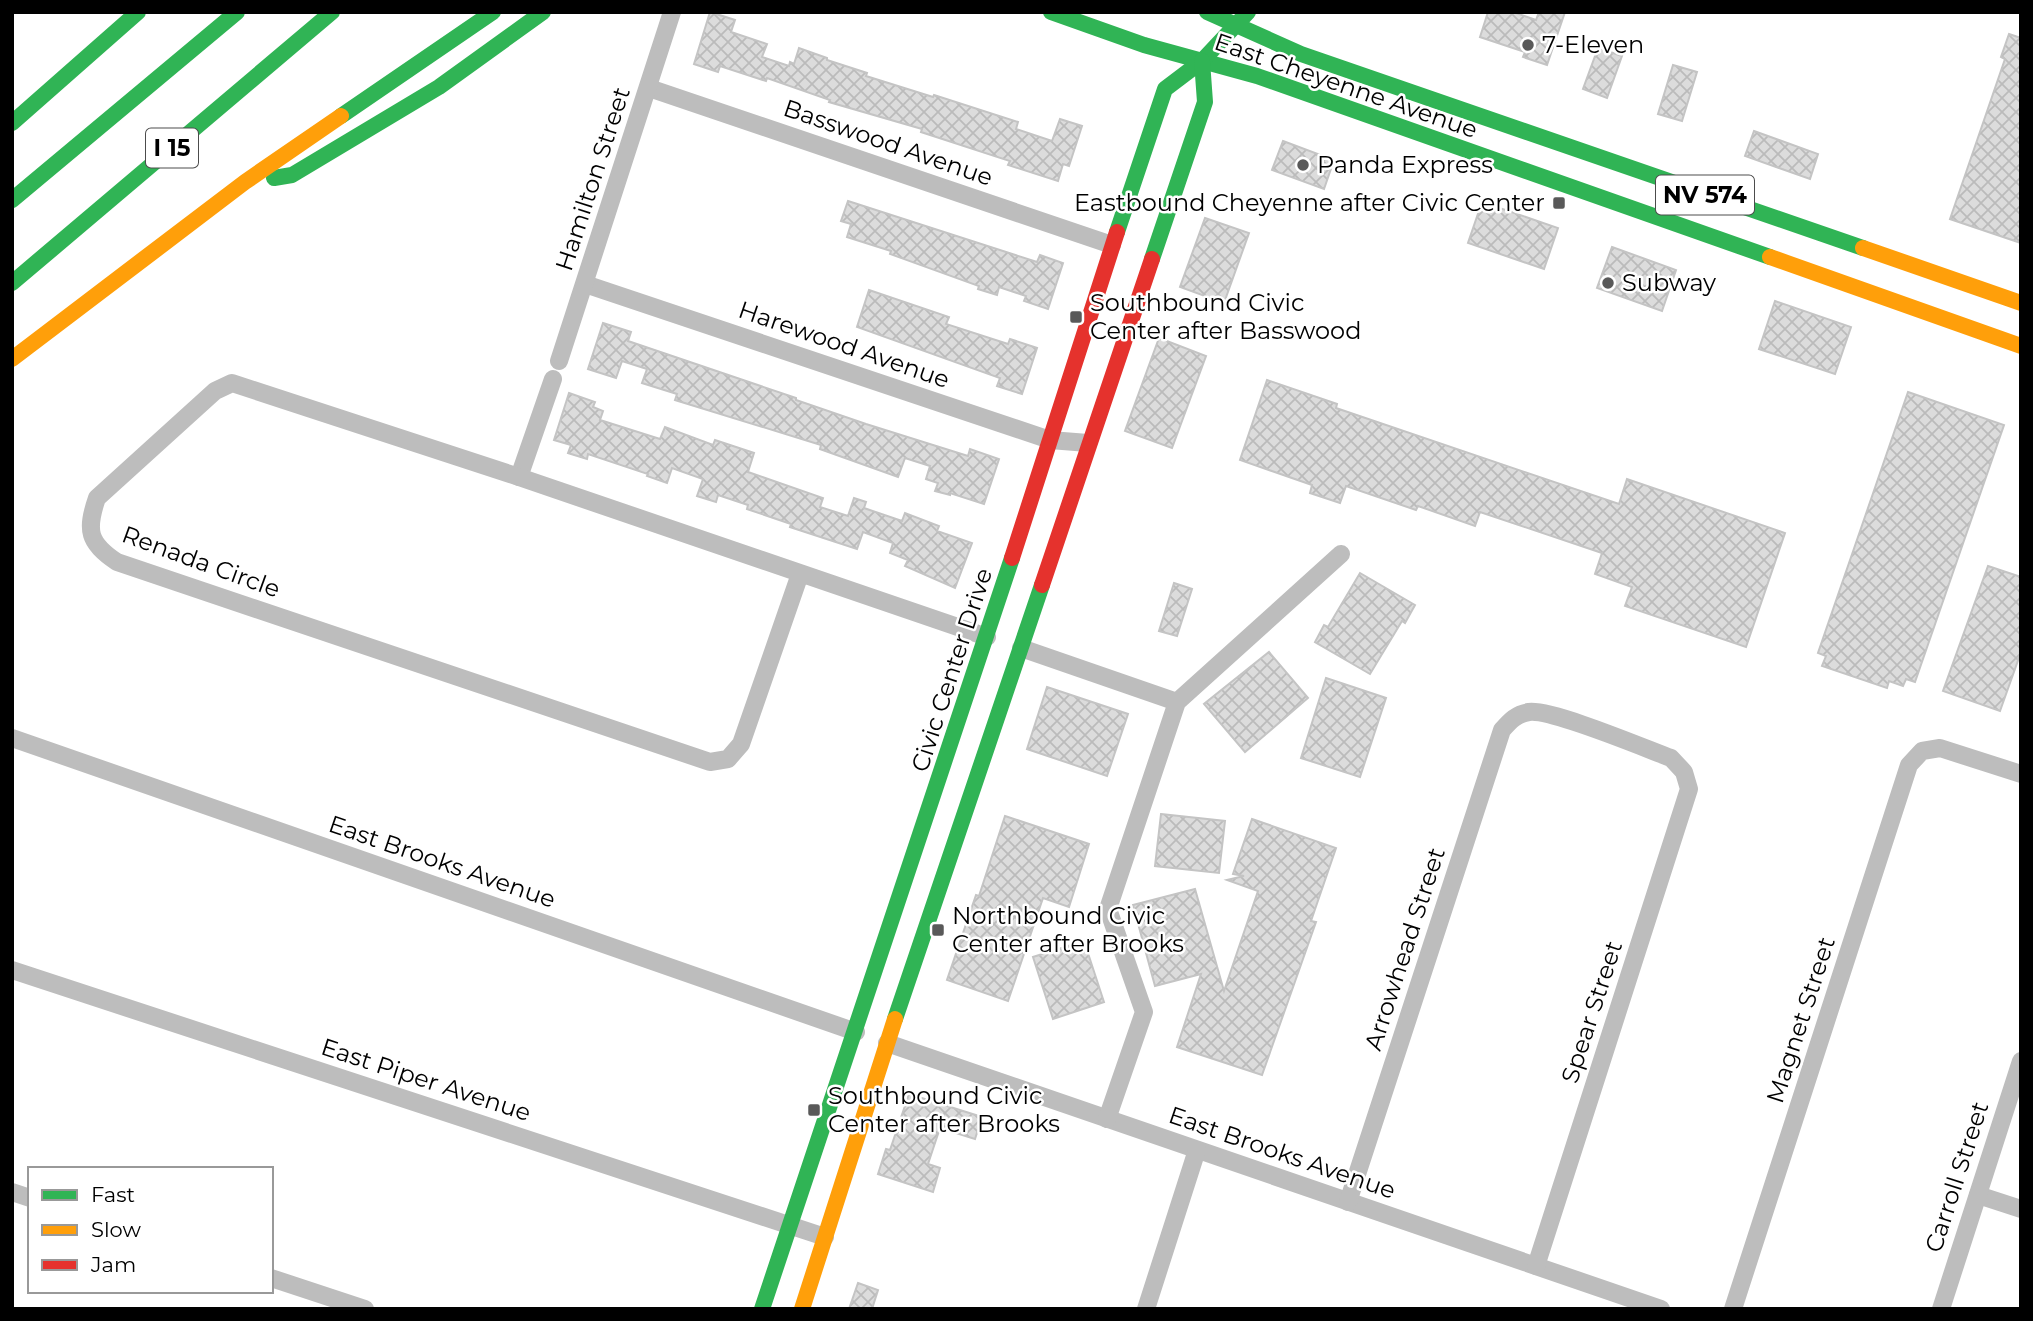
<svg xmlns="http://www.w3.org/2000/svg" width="2033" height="1321" viewBox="0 0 2033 1321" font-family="Montserrat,sans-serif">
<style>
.building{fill:url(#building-cross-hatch);stroke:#c4c4c4;stroke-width:2}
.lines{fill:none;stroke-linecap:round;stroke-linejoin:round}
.street{stroke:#bdbdbd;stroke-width:18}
.fast{stroke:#30b455;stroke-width:16}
.slow{stroke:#ff9f0a;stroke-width:16}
.jam{stroke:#e5322d;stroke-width:16}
.poi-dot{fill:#595959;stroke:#fff;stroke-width:2.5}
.labels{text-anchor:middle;stroke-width:5;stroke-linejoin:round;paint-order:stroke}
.shield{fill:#fff;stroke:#4c4c4c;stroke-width:2}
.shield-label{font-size:23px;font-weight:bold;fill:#000}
.poi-label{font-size:24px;fill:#000;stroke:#fff;text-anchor:start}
.street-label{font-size:24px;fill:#000;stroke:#fff}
</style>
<defs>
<pattern id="building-cross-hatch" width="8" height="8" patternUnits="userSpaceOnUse" patternTransform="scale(1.75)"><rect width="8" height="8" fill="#dcdcdc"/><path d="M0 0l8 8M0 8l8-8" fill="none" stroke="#bbb"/></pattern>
</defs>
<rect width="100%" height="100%" fill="#fff"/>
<g class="building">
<path d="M710,12L735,20L731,32L767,44L762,57L789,66L790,62L794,64L799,48L827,58V60L867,73L866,76L933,97L934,95L1018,122L1016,129L1052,141L1060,119L1082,126L1069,166L1063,164L1058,181L1008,165L1010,161L921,132L922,129L829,102L830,100L767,78L766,81L720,66L718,72L694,64Z"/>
<path d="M1488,12H1513L1536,20L1539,12H1565L1547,65L1523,57L1525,52L1480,37Z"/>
<path d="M2009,34L2021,38V243L1950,219L2005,59L2001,57Z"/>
<path d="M1598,48L1622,56L1607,98L1583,89Z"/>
<path d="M1673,65L1697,72L1682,121L1658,114Z"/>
<path d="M1754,131L1818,154L1810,179L1745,156Z"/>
<path d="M1283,141L1334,160L1324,189L1272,170Z"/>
<path d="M848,201L1037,262L1040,255L1063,263L1048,309L1024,301L1026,296L999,287L997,295L978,289L979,286L890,254L891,251L847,237L851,224L841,221Z"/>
<path d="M1482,202L1558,228L1544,269L1468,243Z"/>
<path d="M1205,218L1249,233L1224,303L1180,287Z"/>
<path d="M1612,247L1676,270L1662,311L1597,288Z"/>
<path d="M869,290L949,317L946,324L1008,344L1010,339L1037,348L1022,394L997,386L1000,378L857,327Z"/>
<path d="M1775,301L1851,327L1835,374L1759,349Z"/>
<path d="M603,323L631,332L628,341L796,398V400L866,424L968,456L970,449L999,459L984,504L950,493V495L935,491L938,483L926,479L930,466L905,458L898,477L820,449L821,445L675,400L677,394L642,383L647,369L622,361L616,378L588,369Z"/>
<path d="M1159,338L1206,356L1172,448L1125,431Z"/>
<path d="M1267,380L1337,404L1336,408L1619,504L1627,479L1785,533L1746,647L1625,606L1632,587L1595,574L1602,553L1480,512L1475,526L1418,506L1416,510L1346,486L1340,503L1310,493L1312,485L1240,460Z"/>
<path d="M1908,392L2004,425L1915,682L1906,679L1903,686L1889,681L1887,688L1822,666L1826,656L1818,653Z"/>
<path d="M569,393L595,402L593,407L603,411L600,420L660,439L665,427L713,445L715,440L754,453L748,472L823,498L820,507L848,516L854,498L866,502L864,508L902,521L905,513L939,526L937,531L972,543L955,588L905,566L908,560L890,553L893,543L863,532L857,549L790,527L791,524L747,509L748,505L718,495L716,502L697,496L703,479L672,468L667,483L647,476L648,474L588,454L587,459L568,453L571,445L554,440Z"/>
<path d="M1988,566L2021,577V652L2000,711L1943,691Z"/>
<path d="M1360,573L1415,605L1405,623L1402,621L1370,674L1315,642L1324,625L1328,627Z"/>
<path d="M1174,583L1192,589L1177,636L1159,631Z"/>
<path d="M1269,652L1308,698L1245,752L1204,704Z"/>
<path d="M1326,678L1386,698L1360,777L1301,758Z"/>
<path d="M1047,687L1128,714L1107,776L1027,749Z"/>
<path d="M1161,814L1225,821L1219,873L1155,866Z"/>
<path d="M1005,816L1089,844L1069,907L1043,898L1008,1001L947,980L976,895L979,896Z"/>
<path d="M1252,819L1336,848L1311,921L1316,922L1262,1075L1177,1047L1201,974L1155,986L1133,905L1195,889L1224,991L1258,891L1227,880L1244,876L1233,874Z"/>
<path d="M1084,941L1104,1002L1053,1019L1033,957Z"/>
<path d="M909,1094L982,1117L975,1139L940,1128L928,1164L940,1168L933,1192L878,1174L886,1149L890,1150Z"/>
<path d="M858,1283L878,1290L872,1309H849Z"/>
</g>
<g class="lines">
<g class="street">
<path d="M649,88L1112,245"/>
<path d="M585,284L1050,440L1088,443"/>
<path d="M559,361L672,12"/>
<path d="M519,477L553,379"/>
<path d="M800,574L741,744L728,759L710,762L117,562C88,543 86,530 97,498L215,391L232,383L519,477L987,637"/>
<path d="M1021,648L1177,702"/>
<path d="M12,738L856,1032"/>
<path d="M12,970L825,1237"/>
<path d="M887,1043L1661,1309"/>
<path d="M1107,1119L1144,1012L1108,909L1177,702L1341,554"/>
<path d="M12,1192L30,1198"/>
<path d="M1978,1195L2021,1209"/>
<path d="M1348,1202L1502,730C1510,721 1516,714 1529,712C1552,709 1644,748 1671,758L1684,772L1689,789L1536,1266"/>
<path d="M271,1278L365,1309"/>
<path d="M1146,1309L1197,1150"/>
<path d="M1733,1309L1909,765L1922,751L1940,748L2021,774"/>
<path d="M1941,1309L2021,1061"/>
</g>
<g class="fast">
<path d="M1051,12L1144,45L1257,76L1770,257"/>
<path d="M1207,12L1301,54L1863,248"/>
<path d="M341,116L493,12"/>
<path d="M12,123L138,12"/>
<path d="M274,178L292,175L439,87L543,12"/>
<path d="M12,200L237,12"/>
<path d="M1117,232L1165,89L1202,61L1248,12"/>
<path d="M1152,259L1205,102L1202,61"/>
<path d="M12,283L332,12"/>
<path d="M895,1019L1042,585"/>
<path d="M762,1309L1012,558"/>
</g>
<g class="slow">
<path d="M1863,248L2021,303"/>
<path d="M1770,257L2021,346"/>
<path d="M12,359L245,182L341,116"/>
<path d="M802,1309L895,1019"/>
</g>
<g class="jam">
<path d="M1012,558L1117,232"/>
<path d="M1042,585L1152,259"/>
</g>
</g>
<g class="poi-dot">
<circle cx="1528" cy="45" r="7"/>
<circle cx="1303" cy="165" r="7"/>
<rect x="1552" y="196" width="14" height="14" rx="3.5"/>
<circle cx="1608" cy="283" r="7"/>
<rect x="1069" y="310" width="14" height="14" rx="3.5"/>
<rect x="931" y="923" width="14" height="14" rx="3.5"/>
<rect x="807" y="1103" width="14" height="14" rx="3.5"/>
</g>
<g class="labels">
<g class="shield">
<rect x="146" y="128.5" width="52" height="39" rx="5"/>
<rect x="1656" y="175.5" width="98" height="39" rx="5"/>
</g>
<g class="shield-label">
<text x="172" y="156">I 15</text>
<text x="1705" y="203">NV 574</text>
</g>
<g class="poi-label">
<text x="1542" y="53">7-Eleven</text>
<text x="1317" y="173">Panda Express</text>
<text x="1545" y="211" text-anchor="end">Eastbound Cheyenne after Civic Center</text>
<text x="1622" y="291">Subway</text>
<text x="1090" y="311">Southbound Civic<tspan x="1090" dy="28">Center after Basswood</tspan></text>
<text x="952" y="924">Northbound Civic<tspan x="952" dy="28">Center after Brooks</tspan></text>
<text x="828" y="1104">Southbound Civic<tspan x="828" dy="28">Center after Brooks</tspan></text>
</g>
<g class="street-label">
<text transform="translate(1346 86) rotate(19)" y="8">East Cheyenne Avenue</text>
<text transform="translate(888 143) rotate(19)" y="8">Basswood Avenue</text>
<text transform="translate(593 179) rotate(-72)" y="8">Hamilton Street</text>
<text transform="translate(844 345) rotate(19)" y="8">Harewood Avenue</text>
<text transform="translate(201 562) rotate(20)" y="8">Renada Circle</text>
<text transform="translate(952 670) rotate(-72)" y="8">Civic Center Drive</text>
<text transform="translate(442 862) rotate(19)" y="8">East Brooks Avenue</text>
<text transform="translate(1405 949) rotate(-72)" y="8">Arrowhead Street</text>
<text transform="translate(1592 1012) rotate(-72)" y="8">Spear Street</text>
<text transform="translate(1801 1020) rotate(-72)" y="8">Magnet Street</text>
<text transform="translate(426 1080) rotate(18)" y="8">East Piper Avenue</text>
<text transform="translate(1282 1153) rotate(19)" y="8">East Brooks Avenue</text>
<text transform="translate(1957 1177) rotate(-72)" y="8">Carroll Street</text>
</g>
</g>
<rect width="2033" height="1321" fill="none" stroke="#000000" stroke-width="28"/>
<rect x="28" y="1167" width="245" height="126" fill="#ffffff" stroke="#999999" stroke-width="2"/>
<rect x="42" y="1190" width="35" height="10" fill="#30b455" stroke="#999999" stroke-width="2"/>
<text x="91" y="1202" font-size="21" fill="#000000">Fast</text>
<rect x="42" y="1225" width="35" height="10" fill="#ff9f0a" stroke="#999999" stroke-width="2"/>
<text x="91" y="1237" font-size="21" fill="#000000">Slow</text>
<rect x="42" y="1260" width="35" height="10" fill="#e5322d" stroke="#999999" stroke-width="2"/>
<text x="91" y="1272" font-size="21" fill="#000000">Jam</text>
</svg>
